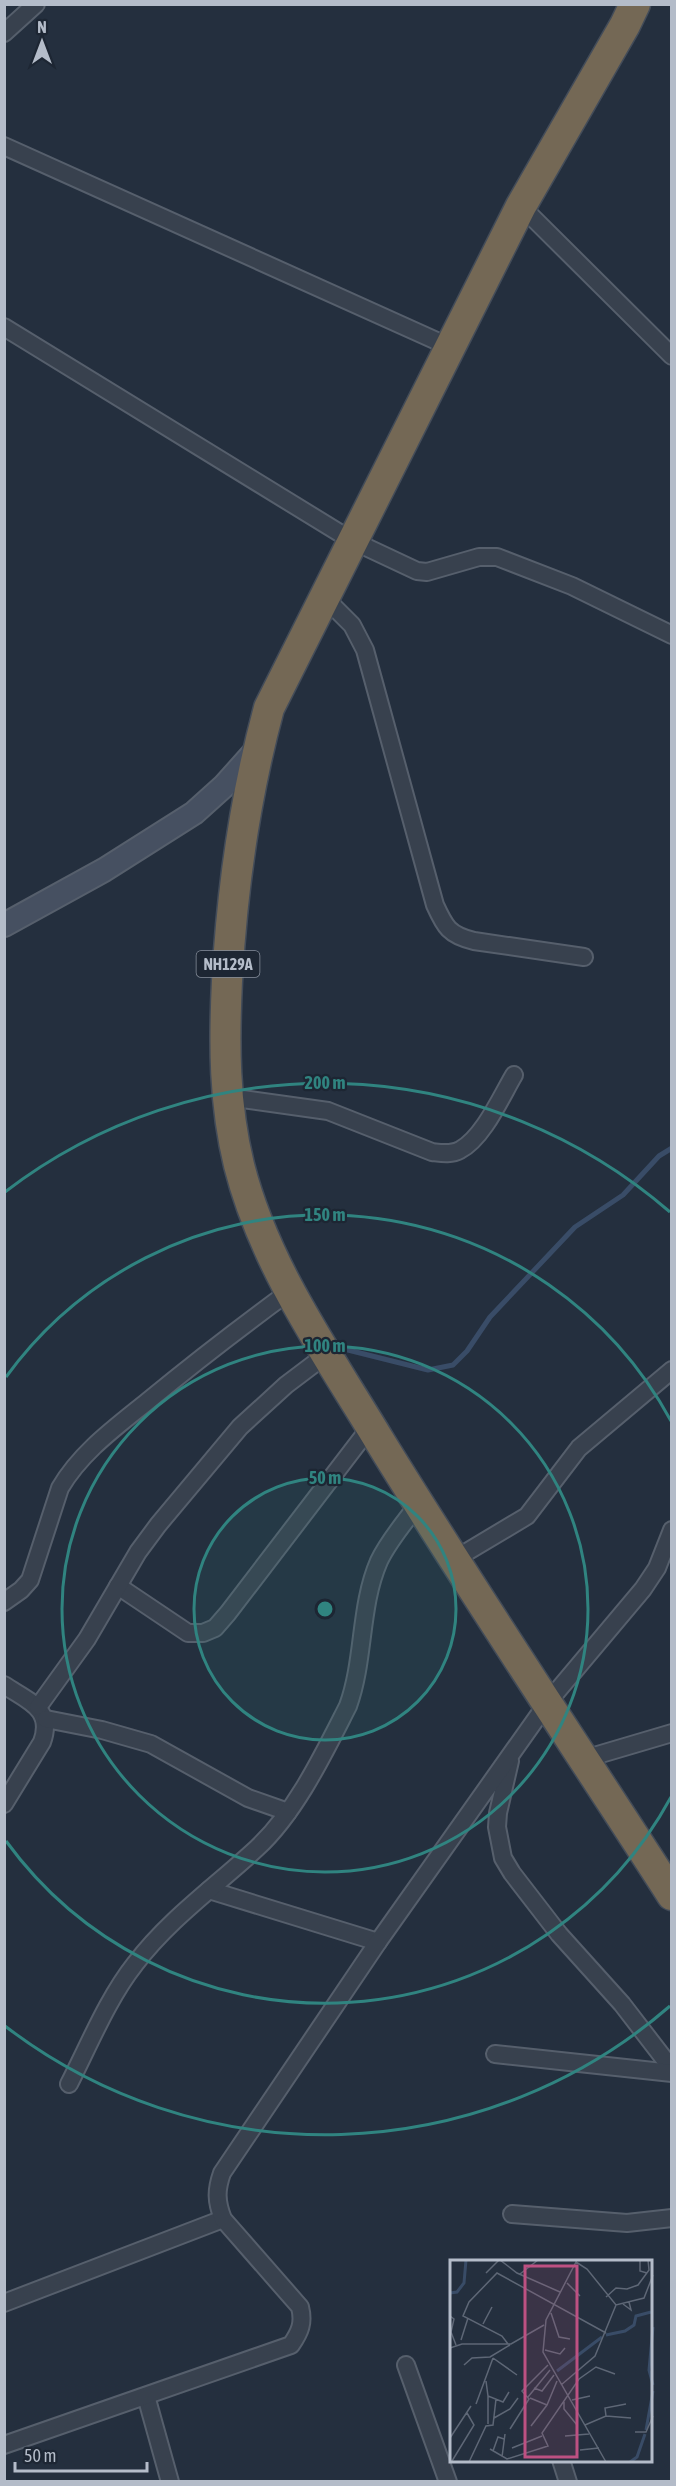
<svg xmlns="http://www.w3.org/2000/svg" width="676" height="2486" viewBox="0 0 676 2486" font-family="'Asap Condensed',sans-serif">
<style>
.lines{fill:none;stroke-linecap:round;stroke-linejoin:round}
.stream{stroke:#394c67;stroke-width:5}
.street-casing{stroke:#565f6c;stroke-width:20}
.secondary-casing{stroke:#565f6c;stroke-width:26}
.highway-casing{stroke:#434c59;stroke-width:33}
.street{stroke:#38414e;stroke-width:16}
.secondary{stroke:#465061;stroke-width:22}
.highway{stroke:#746855;stroke-width:30}
.ring{fill:none;stroke:#308480;stroke-width:3}
.labels{text-anchor:middle;stroke-width:4.5;stroke-linejoin:round;paint-order:stroke}
.shield{fill:#1d2633;stroke:#878f9c;stroke-width:1.5}
.shield-label{font-size:16px;font-weight:bold;fill:#b4bcc9}
.inset-river{fill:none;stroke:#394c67;stroke-width:3}
.inset-road{fill:none;stroke:#5e6776;stroke-width:1.5}
.view{fill:#bd5182;fill-opacity:0.15;stroke:#bd5182;stroke-width:3}
.inset-edge{fill:none;stroke:#b4bcc9;stroke-width:3}
.centre{fill:#308480;stroke:#1d2633;stroke-width:3}
.ring-label{font-size:18px;text-anchor:middle;font-weight:bold;fill:#308480;stroke:#1d2633;stroke-width:4.5;stroke-linejoin:round;paint-order:stroke}
</style>
<rect width="100%" height="100%" fill="#242f3e"/>
<g class="lines">
<path class="stream" d="M336,1347L428,1370L453,1365L467,1351L490,1317L575,1227L623,1195L659,1156L672,1148"/>
<g class="street-casing">
<g id="street">
<path d="M4,33L36,4"/>
<path d="M4,146L450,347"/>
<path d="M521,206L672,356"/>
<path d="M4,327L351,540L417,571L427,572L479,557H497L572,586L672,635"/>
<path d="M323,596L352,625L365,650L435,905C445,927 449,935 474,941L584,957"/>
<path d="M228,1097L328,1111L432,1152C441,1153 451,1155 460,1150C483,1138 501,1097 514,1075"/>
<path d="M455,1559L527,1516L579,1448L672,1370"/>
<path d="M118,1586L188,1633H203L215,1628L228,1613L371,1426"/>
<path d="M4,1602L21,1590L30,1580L60,1488C81,1452 116,1427 148,1401C194,1363 242,1326 290,1291"/>
<path d="M4,1685C28,1701 54,1709 42,1742L4,1804"/>
<path d="M38,1707L87,1639L138,1552L158,1525L240,1427L286,1385L327,1354"/>
<path d="M46,1719L102,1730L151,1744L248,1798L288,1812"/>
<path d="M584,1759L672,1733"/>
<path d="M510,1761L498,1813L497,1827L503,1858L512,1873L559,1934L622,2004L672,2069"/>
<path d="M209,1890L378,1942"/>
<path d="M495,2054L672,2073"/>
<path d="M69,2084C89,2045 108,1998 135,1964C169,1919 216,1886 257,1848C296,1812 324,1753 348,1706C365,1659 359,1607 379,1561C389,1540 405,1522 419,1503"/>
<path d="M512,2214L627,2223L672,2218"/>
<path d="M4,2303L223,2219"/>
<path d="M406,2365L448,2482"/>
<path d="M146,2396L170,2482"/>
<path d="M4,2445L291,2345C300,2332 304,2323 300,2307L223,2219C216,2201 216,2190 222,2173L378,1942L548,1702L643,1589L657,1568L672,1530"/>
<path d="M561,2460L568,2482"/>
</g>
</g>
<g class="secondary-casing">
<path id="secondary" d="M4,925L104,870L194,813L224,786L258,748"/>
</g>
<g class="highway-casing">
<path id="highway" d="M635,4L625,25L521,206L269,708C245,797 232,889 227,981C224,1043 224,1104 239,1165C264,1265 326,1352 379,1440C473,1593 574,1743 672,1895"/>
</g>
<use href="#street" class="street"/>
<use href="#secondary" class="secondary"/>
<use href="#highway" class="highway"/>
</g>
<circle cx="325" cy="1609" r="131" fill="#308480" fill-opacity=".12"/>
<g class="ring">
<circle cx="325" cy="1609" r="131"/>
<circle cx="325" cy="1609" r="263"/>
<path d="M671 1797A394 394 0 0 1 6 1841M6 1377A394 394 0 0 1 671 1421"/>
<path d="M670 2006A526 526 0 0 1 5 2026M5 1192A526 526 0 0 1 670 1212"/>
</g>
<g class="labels">
<rect class="shield" x="196.5" y="951" width="63" height="26" rx="4.5"/>
<g class="shield-label">
<text x="228" y="970">NH129A</text>
</g>
</g>
<g transform="translate(450 2260)">
<rect width="202" height="202" fill="#242f3e"/>
<path class="inset-river" d="M0,33L7,32L14,23L16,0M203,67L199,110L203,125M156,75L175,71L184,65L186,56L201,52M107,111L152,77M196,170L203,131M180,202L187,197L195,174"/>
<path class="inset-road" d="M50,0L67,13L110,32M127,0L96,60L93,92L156,202M190,0V11L197,13M126,2L137,9L166,45L194,38L203,15M36,13L49,0M70,14L88,0M117,23L130,36M156,37L166,28L177,29L188,25L199,10L198,0M173,44L181,50L179,42M101,53L109,77L120,79M0,56L4,59L1,72L6,85M33,64L42,47M11,80L18,58M58,84L52,76L13,56L19,42L47,13L156,73M0,88L12,84H61L94,65M95,90L110,94L115,88M43,98L67,115M14,105L22,98L40,97L60,85M36,121L38,136L53,142L59,132M111,125L145,96L166,45M84,128L92,131L104,115M78,137L100,110M80,138L97,145M122,140L140,136M114,142V149L127,165M26,144L43,98M156,156L155,148L176,144M44,158L60,149L68,138M38,164V136M135,165L156,156L181,158M81,166L97,145L107,121M60,169L79,139L72,131L98,105M185,172H196L203,156M115,176L139,174M0,178L21,146M62,188L92,176M40,189L57,199L98,186L92,173L129,119L146,107L165,114M130,190L149,188M43,191L48,177L54,179M52,197L55,174M2,201L24,165L17,153M19,202L36,166L43,165L46,139"/>
<path class="view" d="M75,6H127V197H75Z"/>
<rect width="202" height="202" class="inset-edge"/>
</g>
<circle cx="325" cy="1609" r="9" class="centre"/>
<g class="ring-label">
<text x="325" y="1089">200 m</text>
<text x="325" y="1221">150 m</text>
<text x="325" y="1352">100 m</text>
<text x="325" y="1484">50 m</text>
</g>
<rect width="676" height="2486" fill="none" stroke="#b4bcc9" stroke-width="12"/>
<g transform="translate(42 42)" stroke="#1d2633" stroke-width="4.5" paint-order="stroke">
<path d="M0-4.5L10 22L0 15L-10 22Z" fill="#b4bcc9"/>
<text y="-9" font-size="16" font-weight="bold" text-anchor="middle" fill="#b4bcc9">N</text>
</g>
<path d="M15 2462v9h132v-9" fill="none" stroke="#b4bcc9" stroke-width="3"/>
<text x="24" y="2462" font-size="18" fill="#b4bcc9" stroke="#1d2633" stroke-width="4.5" paint-order="stroke">50 m</text>
</svg>
